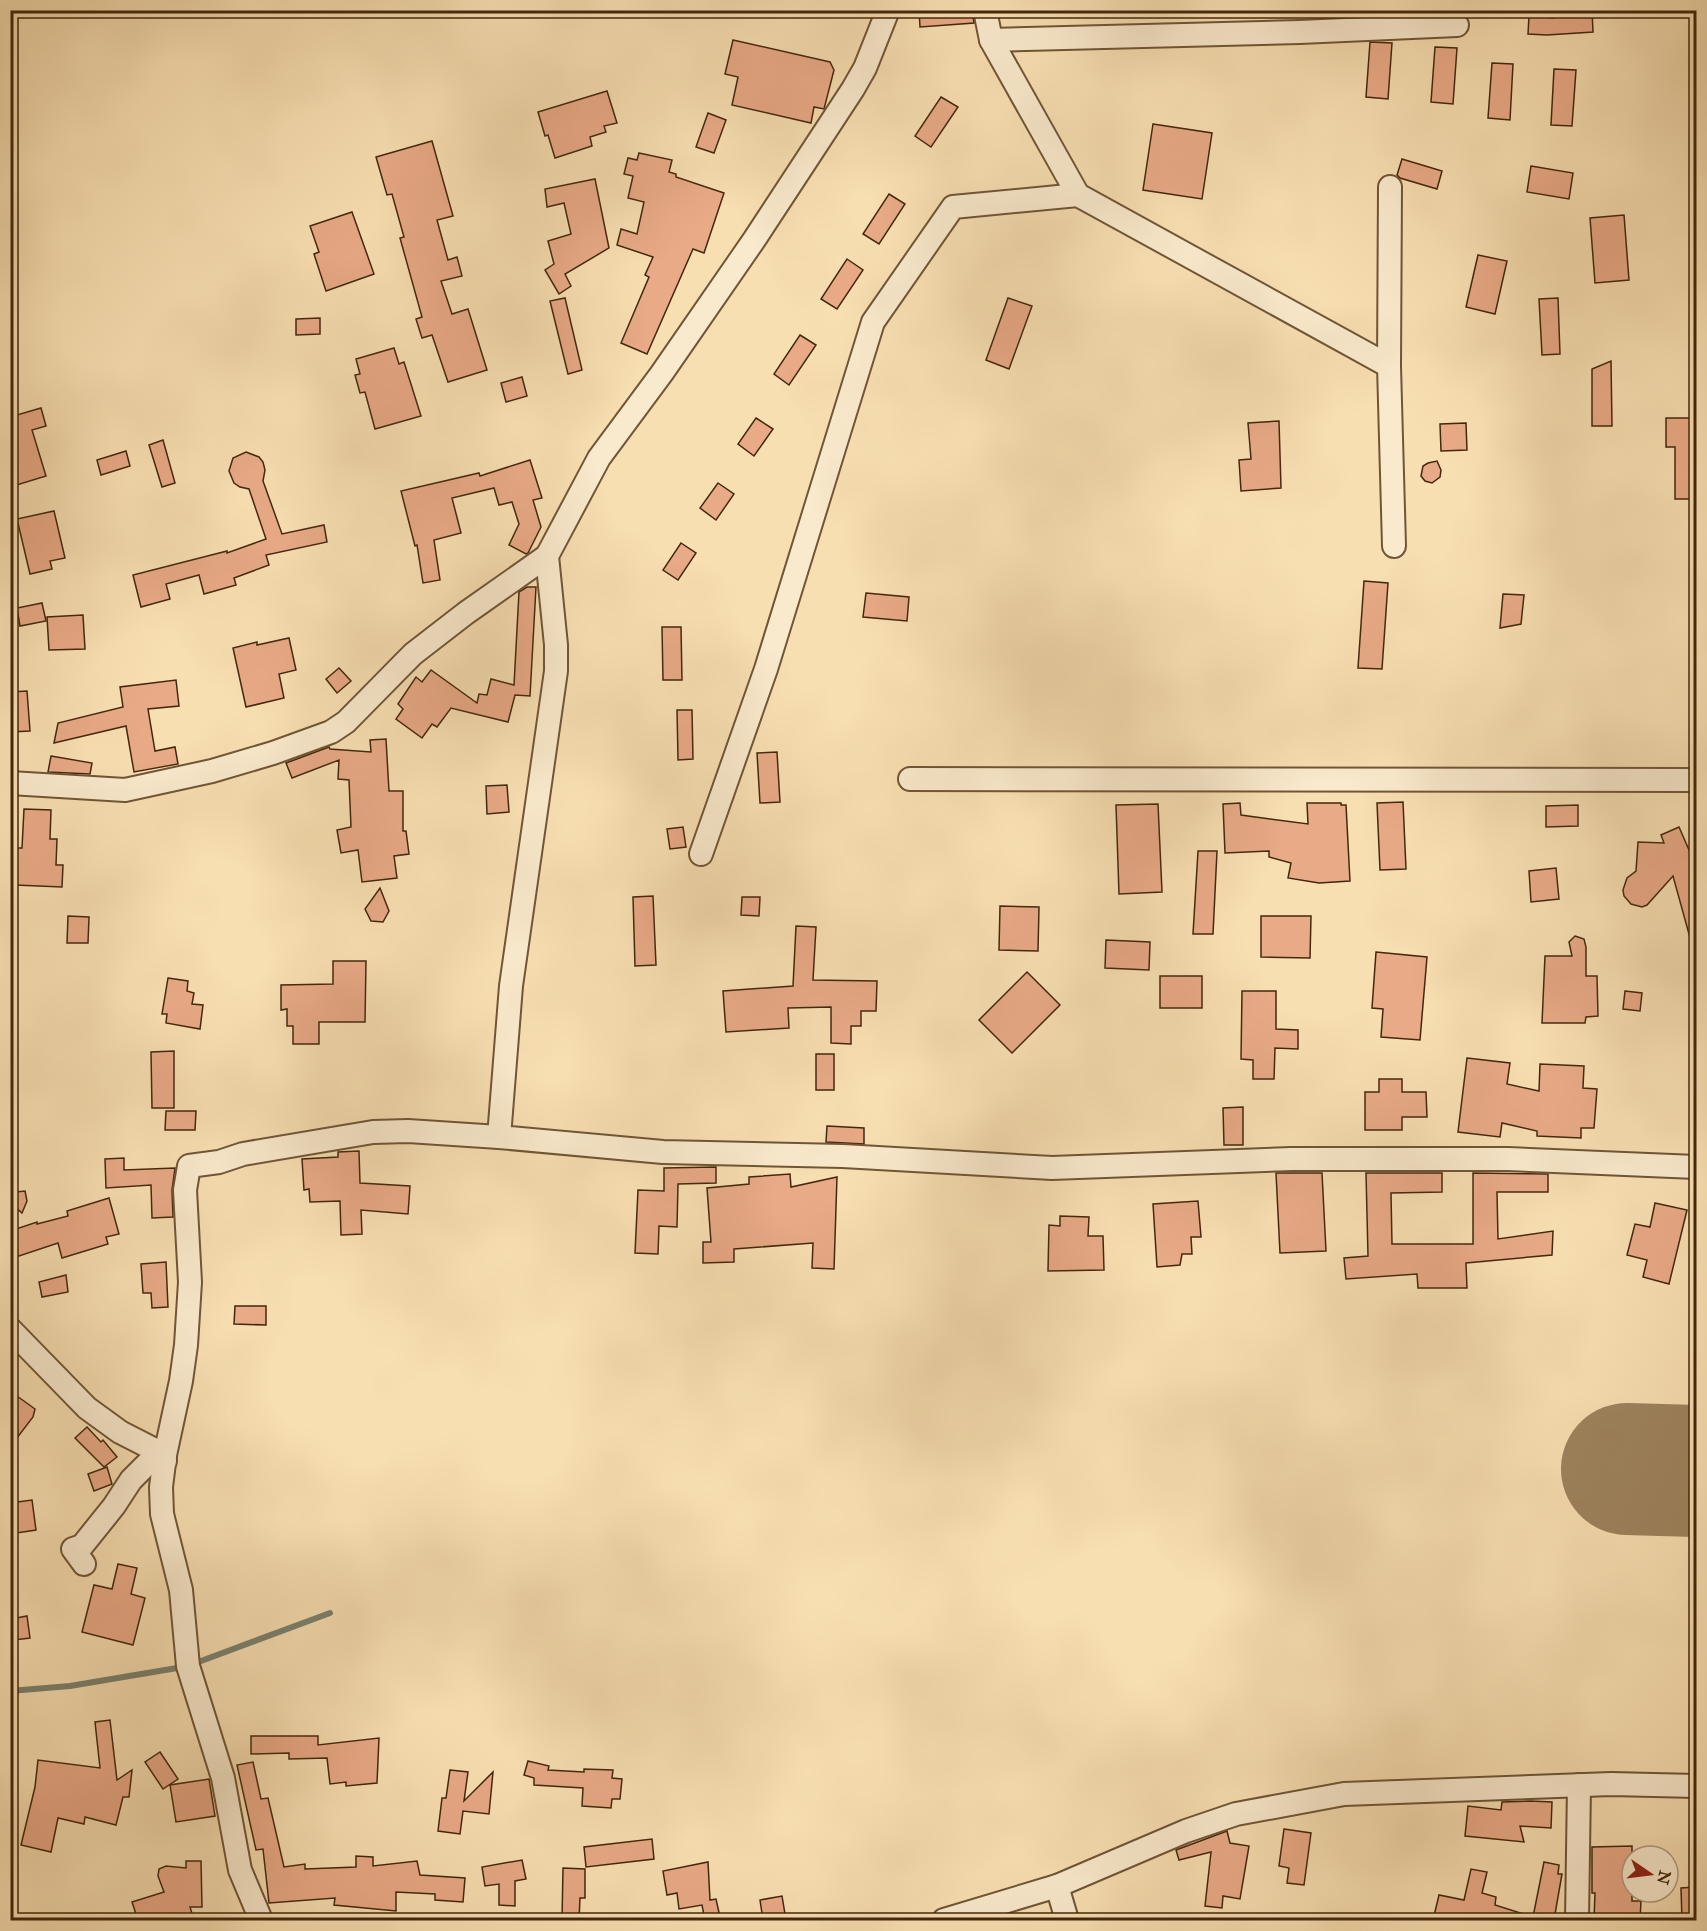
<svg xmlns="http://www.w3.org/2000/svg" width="1707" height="1931" viewBox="0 0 1707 1931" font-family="'IM FELL Great Primer',serif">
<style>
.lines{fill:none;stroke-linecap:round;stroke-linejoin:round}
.stream{stroke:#7a8170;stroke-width:6}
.runway{stroke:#9e845f;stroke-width:132}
.building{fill:#e9aa87;stroke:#43280c;stroke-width:1.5}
.minor-casing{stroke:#705636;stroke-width:26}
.minor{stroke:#faeacd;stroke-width:22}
</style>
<rect width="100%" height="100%" fill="#f8dfb2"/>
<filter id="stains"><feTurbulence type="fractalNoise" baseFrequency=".00333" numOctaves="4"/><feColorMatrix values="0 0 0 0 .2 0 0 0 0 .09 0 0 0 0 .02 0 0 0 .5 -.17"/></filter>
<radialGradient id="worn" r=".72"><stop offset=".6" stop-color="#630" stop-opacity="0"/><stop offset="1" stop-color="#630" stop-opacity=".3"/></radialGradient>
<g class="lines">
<g class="stream">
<path d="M193,1664L330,1613"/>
<path d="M10,1691L70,1686L183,1667"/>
</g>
<path class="runway" d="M1627,1469L1696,1471"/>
</g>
<g class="building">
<path d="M919,10H972L974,23L920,27Z"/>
<path d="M1554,10H1592L1593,32L1547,35L1528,34L1529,16L1554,18Z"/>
<path d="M733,40L830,62L834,70L824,109L814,107L811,123L732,105L738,77L725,74Z"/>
<path d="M1370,42L1392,43L1388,99L1366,97Z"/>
<path d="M1435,47L1457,48L1453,104L1431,102Z"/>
<path d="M1492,63L1513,64L1510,120L1488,118Z"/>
<path d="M1554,69L1576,70L1572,126L1551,125Z"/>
<path d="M607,91L617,123L604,126L606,132L590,137L592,146L555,158L548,135L545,136L538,112Z"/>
<path d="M941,97L958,107L931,147L915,136Z"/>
<path d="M708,113L726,120L714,153L696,147Z"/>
<path d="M1153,124L1212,133L1202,199L1143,190Z"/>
<path d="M432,141L453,216L437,220L448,260L457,257L462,276L441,281L452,314L468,309L487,370L448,382L432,335L422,338L416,319L422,317L400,238L404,237L392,194L387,195L376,157Z"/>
<path d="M639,153L672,160L669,172L676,174V177L724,193L704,253L693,249L647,354L621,343L649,277L645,275L653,257L617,245L621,229L637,234L644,202L628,198L633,176L624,174L628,158L637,160Z"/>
<path d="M1402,159L1442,171L1437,189L1400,178L1397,175Z"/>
<path d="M1531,166L1573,173L1569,199L1527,192Z"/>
<path d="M595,179L609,248L565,274L571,286L559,294L545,270L554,264L548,241L571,234L564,203L547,207L545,189Z"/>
<path d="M889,194L905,204L879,244L863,234Z"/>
<path d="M352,212L374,274L326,291L314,254L319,252L310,226Z"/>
<path d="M1624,215L1629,280L1595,283L1590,218Z"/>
<path d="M1478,255L1507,261L1495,314L1466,307Z"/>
<path d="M847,259L863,270L837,309L821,299Z"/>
<path d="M565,298L582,370L568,374L550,301Z"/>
<path d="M1008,298L1032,306L1009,369L986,360Z"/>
<path d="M1558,298L1560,354L1542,355L1539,299Z"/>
<path d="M320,318V334L296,335V319Z"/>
<path d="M800,335L816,345L789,385L774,374Z"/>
<path d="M394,348L399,364L404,362L421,416L375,429L365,392L360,393L355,375L360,374L356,359Z"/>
<path d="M1611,361L1612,426H1592V369Z"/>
<path d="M522,377L527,396L506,402L501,383Z"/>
<path d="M41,408L46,426L32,430L46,476L10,487V417Z"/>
<path d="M756,418L773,429L754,456L738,444Z"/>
<path d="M1666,418H1696V499H1675V447H1666Z"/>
<path d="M1279,421L1281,488L1241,491L1239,460L1251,459L1248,423Z"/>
<path d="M1466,423L1467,450L1441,451L1440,424Z"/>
<path d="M163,440L175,483L162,487L149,445Z"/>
<path d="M126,451L130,466L101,475L97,460Z"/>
<path d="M246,452L259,457L263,462L265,470L263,481L282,534L324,525L327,542L266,555L269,565L234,578L236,585L204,594L199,575L166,584L170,599L141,607L133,575L227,551V553L266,539L249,489L240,487L234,483L229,471L233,458Z"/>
<path d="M530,460L542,498L533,500L541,527L528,553L526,554L509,545L519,524L512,502L499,505L494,488L452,498L461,533L434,540L440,580L423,583L417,545L415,546L401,491L479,473L480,476Z"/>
<path d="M1437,461L1441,470L1440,477L1432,483L1425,481L1421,476L1423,466L1428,463Z"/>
<path d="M718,483L734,494L716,520L700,508Z"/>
<path d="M54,511L65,558L50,561L52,569L30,574L17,519Z"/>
<path d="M681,543L696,553L678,580L663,570Z"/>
<path d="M1364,581L1388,583L1382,669L1358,668Z"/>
<path d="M527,587H536L530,696L515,695L508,722L451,708L437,727L432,724L422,738L396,719L403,709L398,704L416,677L422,682L431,670L477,703L479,694L487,695L491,679L514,685L519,592Z"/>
<path d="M866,593L909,597L907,621L863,617Z"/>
<path d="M1503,594L1524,595L1521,624L1500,628Z"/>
<path d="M42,603L46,621L20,626L17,608Z"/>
<path d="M83,615L85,649L49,650L47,617Z"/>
<path d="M662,627H681L682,680H663Z"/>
<path d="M289,638L296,670L279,674L284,698L246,707L233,648L257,642V645Z"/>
<path d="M339,668L351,681L337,693L326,679Z"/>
<path d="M176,680L179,706L148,709L155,751L175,747L178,764L134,772L126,726L54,743L58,723L123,707L120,687Z"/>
<path d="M27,691L30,731L10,732V692Z"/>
<path d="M677,710H692L693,759L678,760Z"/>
<path d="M386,739L389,791H403V831H406L409,854L394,856L397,878L362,882L358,850L341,853L337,830L351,827L349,780L338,779L339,760L292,778L286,763L329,747L330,749L371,752L370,740Z"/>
<path d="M777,752L780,802L760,803L757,753Z"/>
<path d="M51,756L92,763L90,774L48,772Z"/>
<path d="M507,785L509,812L487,814L486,786Z"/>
<path d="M1403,802L1406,869L1380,870L1377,803Z"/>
<path d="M1240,803L1241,815L1308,824L1307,803H1341V805H1346L1350,881L1319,883L1288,878L1291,863L1269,857V851L1225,853L1223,804Z"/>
<path d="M1158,804L1162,892L1119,894L1116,805Z"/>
<path d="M1578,805V826L1546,827V806Z"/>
<path d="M24,809L51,810L50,839H57L56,865H63L62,887L15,885L17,848H22Z"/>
<path d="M683,827L686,847L670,849L667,829Z"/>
<path d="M1679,827L1696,866V945H1692L1673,876L1647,905L1642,907L1631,904L1624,896L1623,890L1627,878L1636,871L1638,842L1664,843L1661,835Z"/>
<path d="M1198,851H1217L1213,934H1193Z"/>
<path d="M1556,868L1559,899L1531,902L1529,871Z"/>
<path d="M380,888L389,911L383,922L371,921L365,909Z"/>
<path d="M653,896L656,965L635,966L633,897Z"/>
<path d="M742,897H760L759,916L741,915Z"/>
<path d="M1000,906L1039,907L1038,951L999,950Z"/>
<path d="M68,916L89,917L88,943H67Z"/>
<path d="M1261,916H1311L1310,958L1261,957Z"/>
<path d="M796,926L816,927L813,980L877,981L876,1011H861V1026H851V1044L831,1043V1007L788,1008L789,1028L726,1032L723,991L793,986Z"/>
<path d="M1575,936L1584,939L1586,947V976H1597L1598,1016L1586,1017L1585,1023H1542L1545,956H1572L1569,942Z"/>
<path d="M1106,940L1150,942L1149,970L1105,968Z"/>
<path d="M1376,952L1427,957L1420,1040L1381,1037L1383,1009L1372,1008Z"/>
<path d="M333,961H366L365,1022H319V1044H293V1026H287V1009L281,1010V985L333,984Z"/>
<path d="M1027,972L1060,1005L1012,1053L979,1020Z"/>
<rect x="1160" y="976" width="42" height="32"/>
<path d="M168,978L188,981L187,991L194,993L192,1004L203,1005L200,1029L166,1023L167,1014H162Z"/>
<path d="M1242,991H1276V1029L1298,1030V1049L1275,1048L1274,1079H1253V1060L1241,1059Z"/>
<path d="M1625,991L1642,993L1640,1011L1623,1009Z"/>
<path d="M174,1051V1108H152L151,1052Z"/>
<rect x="816" y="1054" width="18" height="36"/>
<path d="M1467,1058L1510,1063L1507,1084L1539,1091L1540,1064L1584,1066L1583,1088L1597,1089L1594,1128H1581V1138L1537,1136V1131L1502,1123L1500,1137L1458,1132Z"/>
<path d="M1379,1079H1402V1092H1426L1427,1117H1402V1130H1365V1092H1379Z"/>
<path d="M1243,1107V1145H1224L1223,1108Z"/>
<path d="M166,1111H196L195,1130H165Z"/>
<path d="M827,1126L864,1128V1144L826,1142Z"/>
<path d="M359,1151L360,1183L410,1186L408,1214L361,1210L362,1234L341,1235L340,1201L310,1202L309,1189L304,1190L302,1159L338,1157V1152Z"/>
<path d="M124,1158V1170L175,1168L172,1190L173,1217L152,1218L151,1185L106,1188L105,1159Z"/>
<path d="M716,1167V1183L678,1184L677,1227L659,1226L658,1254L635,1253L638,1190L664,1191V1168Z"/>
<path d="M1276,1173H1322L1326,1251L1280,1253Z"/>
<path d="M1366,1173H1442V1192L1391,1193L1392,1244H1473V1173L1548,1174V1192H1497L1498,1239L1553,1231L1552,1255L1466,1263L1467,1288H1418L1417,1274L1346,1279L1344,1258L1368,1256Z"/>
<path d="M790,1174L791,1187L837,1177L834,1269L812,1268L813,1243L734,1249V1262L703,1263V1242H711L707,1188L749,1184V1177Z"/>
<path d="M25,1191L27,1201L22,1213L12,1204L11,1198L16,1192Z"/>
<path d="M109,1198L119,1234L106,1237L108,1244L62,1258L58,1243L10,1259V1231L37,1222V1224L68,1216L67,1211Z"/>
<path d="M1198,1201L1201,1237H1191L1192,1254H1182L1180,1265L1157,1267L1153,1204Z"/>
<path d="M1655,1203L1687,1210L1669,1284L1643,1277L1647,1260L1627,1255L1635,1224L1650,1227Z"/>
<path d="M1060,1216L1089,1217L1088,1236H1103L1104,1270L1048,1271L1049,1225L1060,1226Z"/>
<path d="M166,1262L168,1307L152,1308L151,1293H143L141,1264Z"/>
<path d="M66,1275L68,1292L42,1297L39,1282Z"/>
<path d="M235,1306H266V1325L234,1324Z"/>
<path d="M10,1391L35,1409L33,1417L10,1447Z"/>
<path d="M87,1427L101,1442L103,1440L117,1457L104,1467L75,1438Z"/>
<path d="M107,1467L112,1484L94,1491L88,1474Z"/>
<path d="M32,1500L36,1530L10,1534V1503Z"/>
<path d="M118,1564L137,1568L131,1594L145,1598L133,1645L82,1632L94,1585L112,1589Z"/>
<path d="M27,1616L30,1638L14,1640L11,1619Z"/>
<path d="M110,1720L117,1780L132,1770L129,1797H123L116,1825L85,1817L84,1824L58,1818L51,1852L21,1845L35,1787L38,1760L100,1768L95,1722Z"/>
<path d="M251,1736H318V1745L379,1738L377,1783L346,1786V1782L330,1784L327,1758L289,1759V1753L251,1754Z"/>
<path d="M160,1752L178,1779L163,1789L145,1762Z"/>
<path d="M528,1761L549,1766L548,1770L584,1772V1769L613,1770L612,1778L622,1779L620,1799H612L611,1808L582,1806L583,1788L534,1785V1778L524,1775Z"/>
<path d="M253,1762L261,1799L268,1798L284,1867L305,1864V1869L356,1867V1856L373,1857V1866L417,1861L420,1875L465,1878L463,1902L435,1900V1894L396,1892V1911L334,1905L335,1898L269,1903L263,1849L256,1850L237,1765Z"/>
<path d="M450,1770L468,1772L464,1801L493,1772L489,1814L463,1811L460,1834L438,1831L442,1798H446Z"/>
<path d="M209,1779L215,1816L176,1822L170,1785Z"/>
<path d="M1530,1801L1552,1802L1551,1828L1520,1826L1524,1842L1465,1836L1468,1806L1501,1810L1502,1802Z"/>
<path d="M1284,1829L1311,1833L1304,1885L1287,1883L1289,1868L1279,1866Z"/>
<path d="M1227,1831L1230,1843L1249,1846L1240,1899L1223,1896L1222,1908L1205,1906L1211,1852L1179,1860L1176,1850Z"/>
<path d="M652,1839L654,1859L586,1867L584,1847Z"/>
<path d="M1632,1846V1901H1641L1640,1920H1594L1595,1893H1592V1847Z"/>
<path d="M522,1860L526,1879L515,1881V1906L499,1905V1884L485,1886L482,1867Z"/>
<path d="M186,1861H201L202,1907H190L194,1920H138L132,1902L164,1892L158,1876L159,1869L166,1866L186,1868Z"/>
<path d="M708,1862L710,1900L716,1899L720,1917L705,1920L702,1905L679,1909L677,1893L667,1895L663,1871Z"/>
<path d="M1544,1862L1559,1865L1558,1874H1562L1554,1920H1452L1434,1916L1439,1895L1464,1900L1471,1869L1487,1872L1482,1893L1496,1897L1495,1905L1533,1917Z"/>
<path d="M563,1868L585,1869V1898H580L579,1920H562Z"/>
<path d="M1696,1887V1920H1682L1681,1888Z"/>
<path d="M782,1896L786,1920H763L760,1900Z"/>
</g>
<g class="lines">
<g class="minor-casing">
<g id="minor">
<path d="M888,10L865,68L853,89L754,240L662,373L599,458L547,556L556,645V671L511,986L499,1137L663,1152L843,1156L1052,1168L1291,1159H1508L1696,1167"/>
<path d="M985,10L991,40L1300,32L1457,25"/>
<path d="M991,40L1078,195L1389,366L1394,546"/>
<path d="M1389,366L1390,187"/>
<path d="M910,779L1696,780"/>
<path d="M10,783L125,790L212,771L273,753L331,732L346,722L413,654L466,613L547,556"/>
<path d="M701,854L766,669L873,322L953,207L1078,195"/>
<path d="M10,1329L87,1408L120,1432L165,1455"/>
<path d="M84,1564L73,1549L82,1546L114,1506L131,1480L148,1463L165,1461"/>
<path d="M1057,1886L1067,1920"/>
<path d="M261,1920L240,1870L223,1778L188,1666L181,1590L162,1514L161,1487L165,1455L181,1381L186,1345L190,1282L185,1190L189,1166L219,1162L243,1154L373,1132L408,1131L499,1137"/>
<path d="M944,1920L1057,1886L1186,1831L1236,1814L1344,1794L1611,1784L1696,1786"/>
<path d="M1577,1920L1579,1785"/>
</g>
</g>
<use href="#minor" class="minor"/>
</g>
<rect width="1707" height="1931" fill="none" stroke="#f8dfb2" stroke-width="36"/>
<rect x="12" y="12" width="1683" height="1907" fill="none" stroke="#43280c" stroke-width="3"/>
<rect x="18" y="18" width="1671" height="1895" fill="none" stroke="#43280c" stroke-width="1.5"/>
<g transform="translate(1650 1874) rotate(104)"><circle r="28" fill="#faeacd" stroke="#b19c80" stroke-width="1.5"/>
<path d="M0-4.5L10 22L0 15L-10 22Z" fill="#8f2418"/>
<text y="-9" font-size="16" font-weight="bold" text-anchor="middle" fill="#43280c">N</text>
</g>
<rect width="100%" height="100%" filter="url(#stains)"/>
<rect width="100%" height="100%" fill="url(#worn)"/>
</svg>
